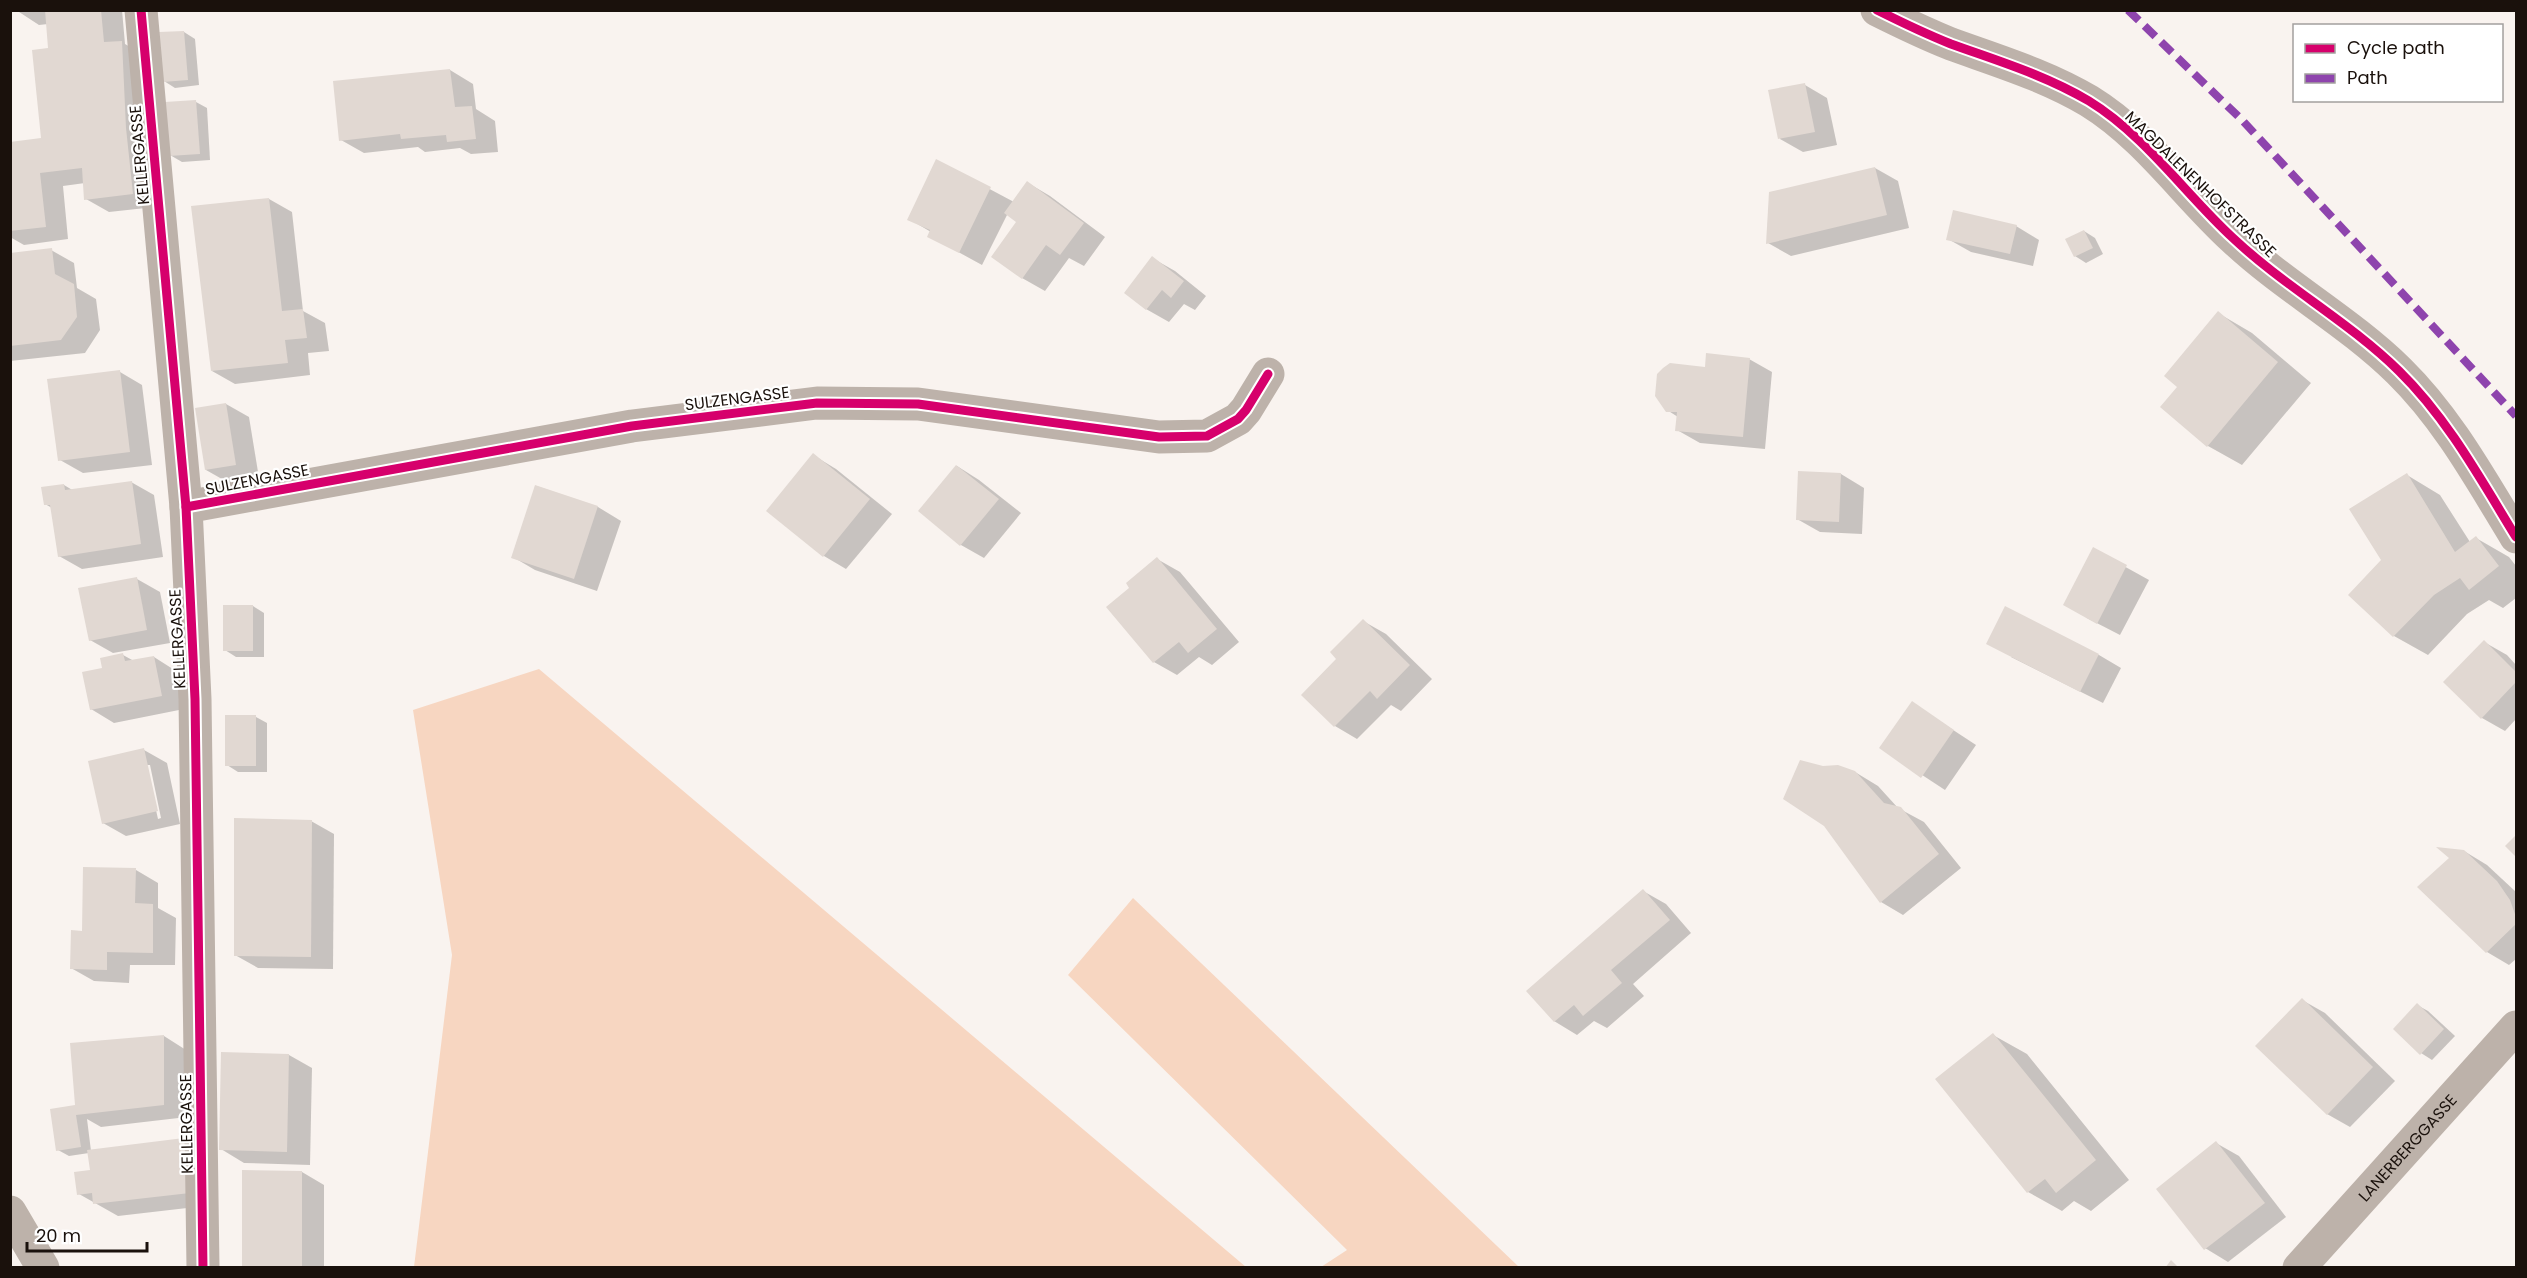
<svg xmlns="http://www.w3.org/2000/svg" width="2527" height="1278" viewBox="0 0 2527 1278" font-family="Poppins,sans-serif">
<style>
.green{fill:#f7d6c1}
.shadow{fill:#0003;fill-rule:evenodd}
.building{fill:#e1d8d2}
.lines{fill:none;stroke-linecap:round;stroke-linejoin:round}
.minor{stroke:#bdb2aa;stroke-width:33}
.quiet{stroke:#8e44ad;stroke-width:8;stroke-dasharray:15 8;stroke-linecap:butt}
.cycleway-casing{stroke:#fff;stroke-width:13}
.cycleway{stroke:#d6006c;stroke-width:9}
.labels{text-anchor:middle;stroke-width:4.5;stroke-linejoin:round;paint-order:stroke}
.street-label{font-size:16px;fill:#1a110c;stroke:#fff}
</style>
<rect width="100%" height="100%" fill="#f9f3ef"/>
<g class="green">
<path d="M539,669L1246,1267H414L452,955L413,710Z"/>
<path d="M1133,898L1519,1267H1321L1347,1250L1068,975Z"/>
</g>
<g class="shadow">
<path d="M16,10H122L125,44L144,55L155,207L109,212L86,199L85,183L63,186L68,239L24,245L10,237V143L43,139L50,49L48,24L39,25Z"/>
<path d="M184,32L195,39L199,85L175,88L164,81Z"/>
<path d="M450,70L473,84L476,109L495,121L498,152L471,154L460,148L425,152L418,147L364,153L341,140Z"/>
<path d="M1805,85L1827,98L1837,145L1803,152L1780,139Z"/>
<path d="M196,102L207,108L210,160L182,162L170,155Z"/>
<path d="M937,161L1014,202L1028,183L1050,196L1105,237L1084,266L1069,258L1045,291L1022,278L1018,222L1008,213L982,265L929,236L931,232L909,219Z"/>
<path d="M1875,168L1898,181L1909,228L1791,256L1768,243Z"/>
<path d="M269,199L292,212L303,311L325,323L329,351L308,353L310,375L235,384L212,371Z"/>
<path d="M2016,226L2039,240L2033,266L1971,252L1948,239Z"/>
<path d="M2084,231L2095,238L2103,254L2086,263L2075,256Z"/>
<path d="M51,250L74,263L77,288L96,299L100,330L85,353L10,361V254Z"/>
<path d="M1152,258L1175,271L1206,296L1195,310L1184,304L1169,322L1146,309Z"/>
<path d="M2218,313L2252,333L2311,383L2242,465L2208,446L2162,407L2179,386Z"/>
<path d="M1749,359L1772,372L1765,449L1700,443L1677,430L1678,417L1667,410L1706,369Z"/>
<path d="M120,372L142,385L152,465L83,473L60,460Z"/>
<path d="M226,404L249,417L259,478L229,483L206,470Z"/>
<path d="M813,455L836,469L892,514L846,569L824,556Z"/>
<path d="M957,466L979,480L1021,513L984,558L961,545L920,511Z"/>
<path d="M1799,473L1841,474L1864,488L1862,534L1820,532L1797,519Z"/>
<path d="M2407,475L2440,495L2470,542L2476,538L2509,557L2516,566V598L2503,608L2489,600L2467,614L2428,655L2394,636L2350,595L2383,560Z"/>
<path d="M131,482L154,495L163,557L82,569L59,556L52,508L45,504L64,485L74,491Z"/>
<path d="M536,486L598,507L621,521L597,591L535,570L513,557Z"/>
<path d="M2093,549L2149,580L2120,635L2087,618Z"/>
<path d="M1157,559L1180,572L1239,642L1212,665L1199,657L1177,675L1154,662L1108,607L1131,588Z"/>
<path d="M137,579L160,592L170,643L113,653L90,640Z"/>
<path d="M253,606L264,613V657H236L225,650Z"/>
<path d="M1363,621L1386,634L1432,679L1401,711L1391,705L1357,739L1335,726L1339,658Z"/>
<path d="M2484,642L2507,655L2516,665V719L2505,731L2482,718Z"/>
<path d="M123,655L134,661L154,657L176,671L184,709L114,723L91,709L104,670Z"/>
<path d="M2099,655L2121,668L2103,703L2011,657Z"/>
<path d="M1912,703L1976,745L1945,790L1881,748Z"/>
<path d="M256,717L267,723V772H238L227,765Z"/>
<path d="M144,750L167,763L180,824L126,836L103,823ZM146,765H150L161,818L158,819Z"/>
<path d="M1823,768L1855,772L1878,786L1898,808L1924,822L1961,868L1903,915L1881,902Z"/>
<path d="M311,821L334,834L333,969L258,968L235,955Z"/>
<path d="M2464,851L2487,865L2516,892V959L2509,965L2487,952Z"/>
<path d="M136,870L158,883V908L176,918L175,965H130L129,983L94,981L71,968L83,933Z"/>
<path d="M1643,891L1666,904L1691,933L1633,984L1644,996L1607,1028L1594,1021L1577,1035L1554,1021Z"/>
<path d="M2302,1000L2325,1013L2395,1081L2350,1127L2327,1114Z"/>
<path d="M2417,1005L2428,1011L2455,1036L2432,1060L2421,1053Z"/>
<path d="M1993,1035L2027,1054L2129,1180L2091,1211L2074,1201L2062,1211L2028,1192Z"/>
<path d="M164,1036L186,1050L187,1117L101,1127L87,1119L91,1151L183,1139L206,1153L213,1205L118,1216L79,1194L91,1171L89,1153L69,1156L58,1150L74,1107Z"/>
<path d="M223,1054L289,1055L312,1068L310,1165L244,1163L221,1149Z"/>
<path d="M2216,1143L2239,1156L2286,1217L2228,1262L2205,1248Z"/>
<path d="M302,1172L324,1185V1268H243Z"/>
</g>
<g class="building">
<path d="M45,10H101L104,42L122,41L126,128L133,194L84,200L82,168L40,173L46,227L10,231V142L41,138L32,50L48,48Z"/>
<path d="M184,31L188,80L163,82L159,32Z"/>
<path d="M450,69L455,107L472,106L476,139L447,142L446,135L401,139L400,134L339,141L333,81Z"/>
<path d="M1805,83L1815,132L1778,139L1768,90Z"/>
<path d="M196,100L200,154L169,156L165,102Z"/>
<path d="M936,159L991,187L959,253L927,237L930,230L907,220Z"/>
<path d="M1875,167L1887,215L1766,244L1769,192Z"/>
<path d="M1027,181L1084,223L1060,255L1046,245L1022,279L991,257L1016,222L1004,213Z"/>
<path d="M269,198L282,311L303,309L307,338L285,340L288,363L211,371L191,206Z"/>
<path d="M1953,210L2017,225L2010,254L1946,240Z"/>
<path d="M2084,230L2093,248L2074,257L2065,239Z"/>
<path d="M52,248L55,274L74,284L77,317L61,340L10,346V253Z"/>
<path d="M1152,256L1184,281L1171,298L1162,290L1146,310L1124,293Z"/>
<path d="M2218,311L2278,362L2207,447L2160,407L2177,387L2164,376Z"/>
<path d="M1706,353L1750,358L1743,437L1675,431L1677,412H1666L1655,396L1657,374L1663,368L1670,363L1705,367Z"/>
<path d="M120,370L130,452L58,461L47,379Z"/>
<path d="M226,403L236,465L205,470L195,408Z"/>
<path d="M813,453L870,499L823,557L766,511Z"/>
<path d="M956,465L999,499L960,546L918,511Z"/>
<path d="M1798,471L1841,473L1839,522L1796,520Z"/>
<path d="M2407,473L2455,552L2476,536L2499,566L2469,590L2460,578L2434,595L2393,637L2348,595L2381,560L2349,509Z"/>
<path d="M132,481L141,544L58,557L50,505H44L41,487L64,484L65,490Z"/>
<path d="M535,485L598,506L574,579L511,558Z"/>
<path d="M2093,547L2127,565L2097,624L2063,605Z"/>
<path d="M1157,557L1217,629L1188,653L1179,642L1153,663L1106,607L1129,588L1126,583Z"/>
<path d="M137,577L147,630L89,641L78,588Z"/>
<rect x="223" y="605" width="30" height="46"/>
<path d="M2005,606L2099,654L2080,692L1986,644Z"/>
<path d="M1363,619L1410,665L1377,699L1370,691L1334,727L1301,695L1336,659L1330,652Z"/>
<path d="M2484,640L2516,672V682L2481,719L2443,682Z"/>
<path d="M123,653L125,661L154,656L162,696L90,710L82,672L102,668L100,658Z"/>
<path d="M1912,701L1954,730L1921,778L1879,748Z"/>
<rect x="225" y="715" width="31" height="51"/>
<path d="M144,748L158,811L102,824L88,761Z"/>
<path d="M1800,760L1823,766L1838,765L1855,771L1884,803L1901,807L1939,854L1880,903L1824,826L1783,799Z"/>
<path d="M234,818L312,820L311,957L234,956Z"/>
<path d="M2516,835V857L2505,846Z"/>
<path d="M2436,847L2464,850L2497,881L2510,900L2516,917V924L2486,953L2417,887L2449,858Z"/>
<path d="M83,867L136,868L135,903L153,904V953L107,952V970L70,969L71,930L82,931Z"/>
<path d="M1643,889L1670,920L1611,970L1622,983L1583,1016L1574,1005L1554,1022L1526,991Z"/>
<path d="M2302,998L2373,1067L2327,1115L2255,1046Z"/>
<path d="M2417,1003L2444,1029L2420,1055L2393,1029Z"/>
<path d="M1993,1033L2096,1160L2056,1193L2045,1179L2027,1193L1935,1079Z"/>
<path d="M164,1035V1105L76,1115L81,1147L56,1151L50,1109L75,1105L70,1043Z"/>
<path d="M221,1052L289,1054L287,1152L219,1150Z"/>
<path d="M184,1138L190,1193L93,1204L92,1193L77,1195L74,1172L90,1170L87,1150Z"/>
<path d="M2216,1141L2265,1203L2204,1250L2156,1189Z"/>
<path d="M242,1170L302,1171V1268H242Z"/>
<path d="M2171,1260L2179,1268H2165Z"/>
</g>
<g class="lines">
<g class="minor">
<path d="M141,10L186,507L195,699L203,1268"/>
<path d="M1877,10C1901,22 1926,34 1951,44C1998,61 2045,75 2089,101C2146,136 2185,194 2233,238C2285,287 2348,321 2399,371C2448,419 2481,480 2516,537"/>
<path d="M186,507L632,426L817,403L918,404L1159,437L1207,436L1238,419L1246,410L1268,374"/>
<path d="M10,1212L43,1268"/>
<path id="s1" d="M2299,1268L2516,1027"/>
</g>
<path class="quiet" d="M2128,10L2242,120L2516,416"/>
<g class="cycleway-casing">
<g id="cycleway">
<path d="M141,10L186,507L195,699L203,1268"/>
<path d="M1877,10C1901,22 1926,34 1951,44C1998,61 2045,75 2089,101C2146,136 2185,194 2233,238C2285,287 2348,321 2399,371C2448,419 2481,480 2516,537"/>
<path d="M186,507L632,426L817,403L918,404L1159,437L1207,436L1238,419L1246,410L1268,374"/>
</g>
</g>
<use href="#cycleway" class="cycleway"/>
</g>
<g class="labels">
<g class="street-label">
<text transform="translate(139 155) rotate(-95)" y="6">KELLERGASSE</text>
<text transform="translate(2201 184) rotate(44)" y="6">MAGDALENENHOFSTRASSE</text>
<text transform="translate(737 398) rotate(-7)" y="6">SULZENGASSE</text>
<text transform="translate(257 479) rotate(-11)" y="6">SULZENGASSE</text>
<text transform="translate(177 639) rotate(-93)" y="6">KELLERGASSE</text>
<text transform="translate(186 1124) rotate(-91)" y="6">KELLERGASSE</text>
<text dy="6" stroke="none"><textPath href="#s1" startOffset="162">LANERBERGGASSE</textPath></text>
</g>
</g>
<rect width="2527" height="1278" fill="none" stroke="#1a110c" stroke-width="24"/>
<rect x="2293" y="24" width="210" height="78" fill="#ffffff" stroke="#a3a09e" stroke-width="1.5"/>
<rect x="2305" y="44" width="30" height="9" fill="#d6006c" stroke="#a3a09e" stroke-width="1.5"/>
<text x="2347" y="54" font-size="18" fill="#1a110c">Cycle path</text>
<rect x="2305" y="74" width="30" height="9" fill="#8e44ad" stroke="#a3a09e" stroke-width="1.5"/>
<text x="2347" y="84" font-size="18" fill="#1a110c">Path</text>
<path d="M27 1242v9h120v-9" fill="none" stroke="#1a110c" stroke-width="3"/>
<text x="36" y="1242" font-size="18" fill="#1a110c" stroke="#ffffff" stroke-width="4.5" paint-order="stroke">20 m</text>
</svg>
